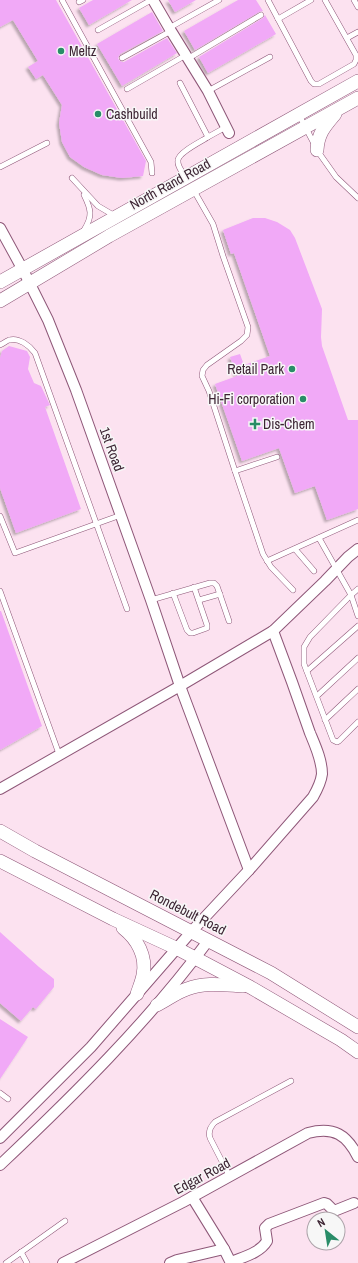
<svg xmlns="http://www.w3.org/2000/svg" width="358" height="1263" viewBox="0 0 358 1263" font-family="'Archivo Narrow',sans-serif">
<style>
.building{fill:#f1a9f7;filter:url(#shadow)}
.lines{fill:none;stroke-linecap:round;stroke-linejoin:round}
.service-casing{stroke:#8e5778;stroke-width:6}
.minor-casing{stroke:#8e5778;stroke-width:12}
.secondary-casing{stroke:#8e5778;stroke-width:14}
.service{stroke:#fff;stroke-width:5}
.minor{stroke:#fff;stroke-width:10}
.secondary{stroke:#fff;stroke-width:13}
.poi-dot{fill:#298d68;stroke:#f7f7f7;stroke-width:1.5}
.labels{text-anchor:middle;stroke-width:3;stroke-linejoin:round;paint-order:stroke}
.poi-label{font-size:14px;fill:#3c2433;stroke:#f7f7f7;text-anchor:start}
.street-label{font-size:14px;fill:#3c2433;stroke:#f7f7f7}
</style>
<defs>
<filter id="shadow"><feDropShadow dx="-2.5" dy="2.5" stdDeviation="1" flood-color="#0004"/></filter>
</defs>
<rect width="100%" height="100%" fill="#fce2f0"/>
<g class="building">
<path d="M0,0H56L146,161L143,176L122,178L102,175L84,167L70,157L62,142L59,123L62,105L43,75L36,79L28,67L38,61L13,20L0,27Z"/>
<path d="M93,0H132L89,25L79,8Z"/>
<path d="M168,0H196L175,12Z"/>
<path d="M238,0H256L263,11L259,12L195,50L184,31Z"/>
<path d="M152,12L163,31L120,54L118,58L119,60L122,62H124L167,38L177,53L122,86L97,44Z"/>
<path d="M265,15L276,34L208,73L199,57L263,18Z"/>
<path d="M253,218H265L277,222L290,230L295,238L322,309L321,337L322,346L348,420H358V509L327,520L315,486L295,493L279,448L242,461L215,384L237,376L230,357L240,354L244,365L270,356L234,253L231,254L223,230Z"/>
<path d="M9,346L27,351L30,357L28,369L34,383L41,386L49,403L50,405L45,407L81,509L16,533L0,488V358L2,351Z"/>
<path d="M0,611H1L42,726L0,750Z"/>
<path d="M0,932L39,967L54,979V987L36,1009L33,1007L21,1021L0,1003Z"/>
<path d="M0,1019L28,1037L0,1079Z"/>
</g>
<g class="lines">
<g class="service-casing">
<g id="service">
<path d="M62,0L151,162L152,173"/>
<path d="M268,0L311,81L314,84H319L354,64L356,60V55L325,0"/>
<path d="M354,0L358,7"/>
<path d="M79,2L83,0"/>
<path d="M278,19L311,0"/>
<path d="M169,28L219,0"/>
<path d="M98,30L151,0"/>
<path d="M347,38L358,32"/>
<path d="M122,58L171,31"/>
<path d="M189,58L261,15"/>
<path d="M180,83L208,137C202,141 179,152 178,160C177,166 182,172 186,177"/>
<path d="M127,89L186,55"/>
<path d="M208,91L270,57"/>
<path d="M299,115L319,153L336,177L358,198"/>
<path d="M208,137L226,127"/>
<path d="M0,167L47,143"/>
<path d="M72,178L98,206L115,216"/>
<path d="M193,189L213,224L223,256L248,327L247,335L241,341L207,365L203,370L202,376L209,391L235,471L277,457"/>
<path d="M84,195C91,209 93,216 84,230"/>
<path d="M0,345C3,344 6,341 9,340C19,337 30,346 35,353L127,609"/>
<path d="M235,471L263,554L271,567L293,590"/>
<path d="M0,516L15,553L121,515"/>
<path d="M319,538L351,595L358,589"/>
<path d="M295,549L314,571"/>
<path d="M267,561L358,520"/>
<path d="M0,591L59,754"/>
<path d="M173,593L187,630L190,633H193L207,628V625L194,587"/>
<path d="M151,600L210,583H214L217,586L229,621"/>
<path d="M199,600L220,594"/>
<path d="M358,616L351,595L310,637L304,647V664L333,740L337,742L339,741L358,722"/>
<path d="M307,671L358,626"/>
<path d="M317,696L358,658"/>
<path d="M325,720L358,689"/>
<path d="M0,1093L8,1099"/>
<path d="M230,1177L210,1138C208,1132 210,1127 215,1122L291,1081"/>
<path d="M21,1252L27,1263"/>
<path d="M6,1263L65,1221"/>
</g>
</g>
<g class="minor-casing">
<g id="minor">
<path d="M153,0L171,31L208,91L229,133"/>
<path d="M0,228L23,270L48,320L76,390L151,600L180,686L249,870"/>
<path d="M0,789L180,686L273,631L325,581L348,557L358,549"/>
<path d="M0,1138L91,1047L191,932L249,870L313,797C317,790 321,782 322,774C322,760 315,745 310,733C298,698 286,665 273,631"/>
<path d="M0,1165C74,1095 147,1023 208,941"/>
<path d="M192,1197L224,1249L231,1263"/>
<path d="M231,1262C243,1257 260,1253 267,1241L265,1228L269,1224L324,1203L327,1204L334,1211L354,1203"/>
<path d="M63,1263L183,1202L308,1133C334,1126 347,1135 358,1157"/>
<path d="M170,1263L177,1260L224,1249"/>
</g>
</g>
<g class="secondary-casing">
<g id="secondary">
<path d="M317,150C318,133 325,126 335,114"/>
<path d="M0,282L358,81"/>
<path d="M0,301L109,236L358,98"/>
<path d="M0,831L35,851L271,973L358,1027"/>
<path d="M0,861L113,919L178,949L250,987L341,1040L358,1052"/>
<path d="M123,928C137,939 147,956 143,975C142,981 139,988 137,994"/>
<path d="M157,1005C167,1000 177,992 187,989C205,982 224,985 243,986"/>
</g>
</g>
<use href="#service" class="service"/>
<use href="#minor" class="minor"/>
<use href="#secondary" class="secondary"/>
</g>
<g class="poi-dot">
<circle cx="61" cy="51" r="4"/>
<circle cx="98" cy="114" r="4"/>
<circle cx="292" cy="369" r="4"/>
<circle cx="303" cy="399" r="4"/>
<path d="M253 418h4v4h4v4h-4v4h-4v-4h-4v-4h4z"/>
</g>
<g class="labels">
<g class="poi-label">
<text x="69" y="56">Meltz</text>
<text x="106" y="119">Cashbuild</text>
<text x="284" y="374" text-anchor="end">Retail Park</text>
<text x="295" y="404" text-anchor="end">Hi-Fi corporation</text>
<text x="263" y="429">Dis-Chem</text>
</g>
<g class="street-label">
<text transform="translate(170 184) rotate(-29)" y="5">North Rand Road</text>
<text transform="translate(112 449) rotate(70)" y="5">1st Road</text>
<text transform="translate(188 912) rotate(27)" y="5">Rondebult Road</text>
<text transform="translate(202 1176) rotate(-28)" y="5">Edgar Road</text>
</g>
</g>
<g transform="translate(326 1231) rotate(330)"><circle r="19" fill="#f7f7f7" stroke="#aca3a9"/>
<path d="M0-3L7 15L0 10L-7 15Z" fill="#298d68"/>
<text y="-6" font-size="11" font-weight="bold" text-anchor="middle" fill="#3c2433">N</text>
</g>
</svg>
